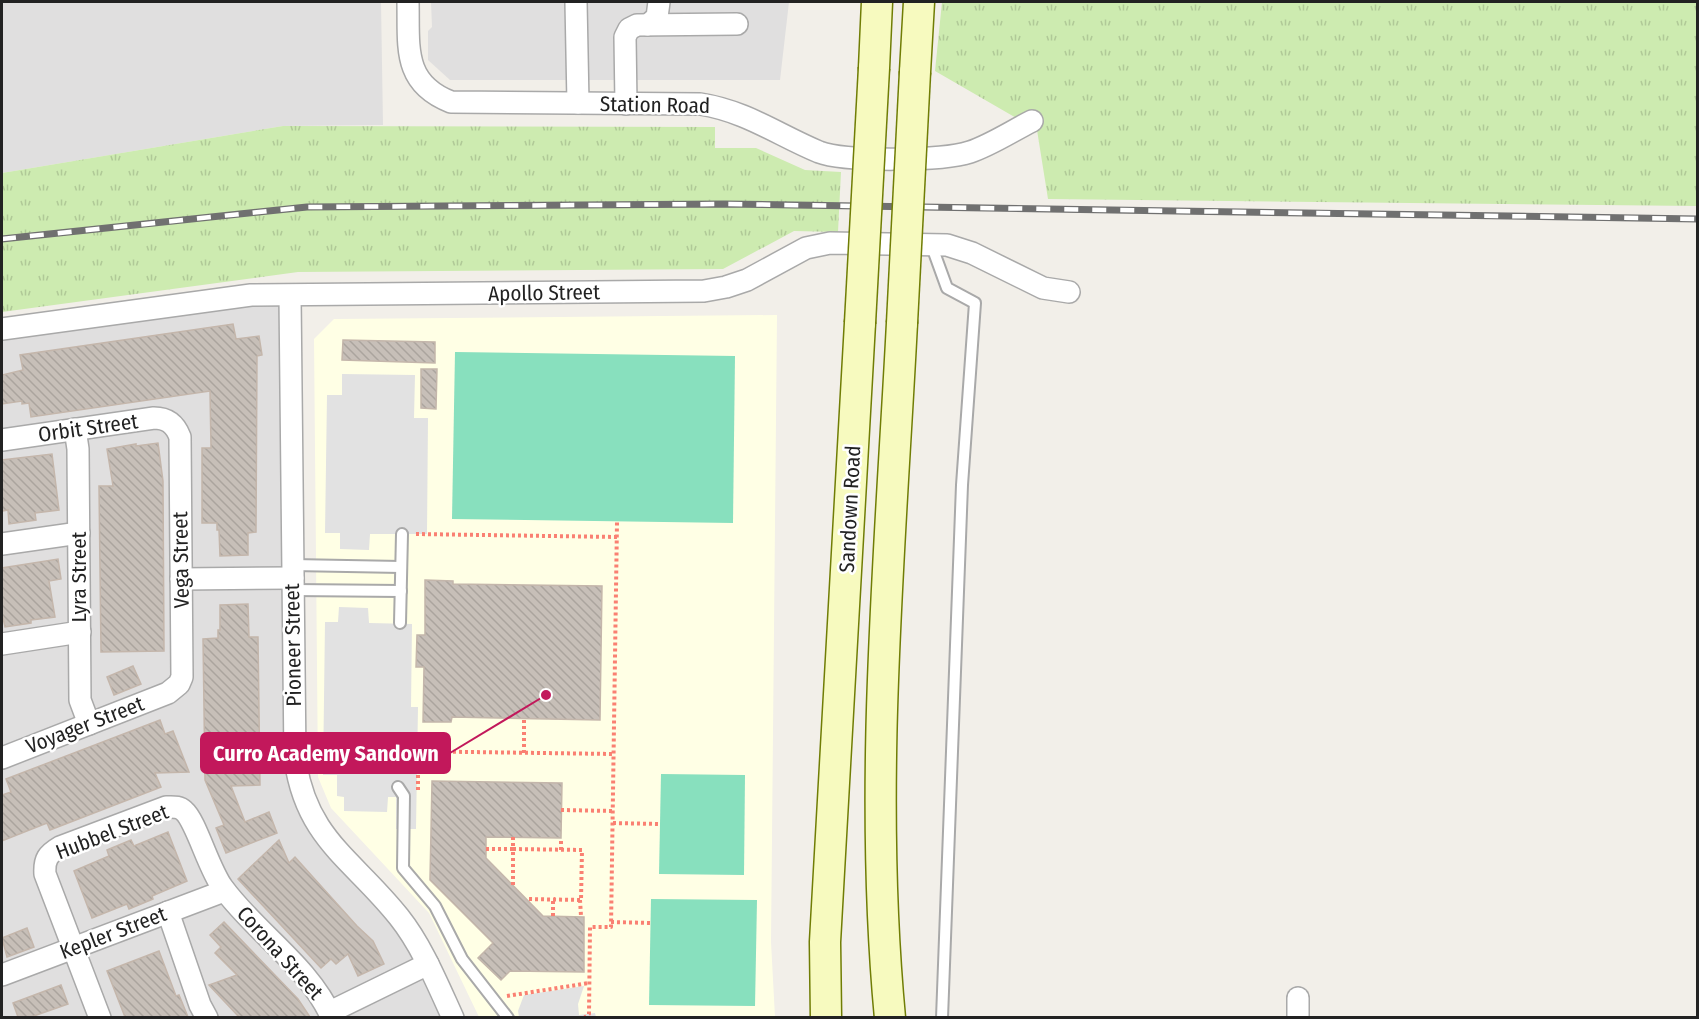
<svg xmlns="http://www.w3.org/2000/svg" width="1699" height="1019" viewBox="0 0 1699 1019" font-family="'Fira Sans Condensed',sans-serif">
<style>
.residential{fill:#e0dfdf}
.education{fill:#ffffe5}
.grass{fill:url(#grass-tufts)}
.pitch{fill:#88e0be}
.parking{fill:#e2e2e2}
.building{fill:url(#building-back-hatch);stroke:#c4b6ab;stroke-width:1.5}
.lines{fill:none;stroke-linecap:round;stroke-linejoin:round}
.service-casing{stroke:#a9a9a9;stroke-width:14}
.minor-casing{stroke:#a9a9a9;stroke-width:24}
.secondary-casing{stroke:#707d05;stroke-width:33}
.path{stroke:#fa8072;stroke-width:4;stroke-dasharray:3 3;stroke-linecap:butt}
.service{stroke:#fff;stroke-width:10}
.minor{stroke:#fff;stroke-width:21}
.secondary{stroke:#f7fabf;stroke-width:30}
.rail-casing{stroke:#707070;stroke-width:7}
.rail{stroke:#fff;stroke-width:4.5;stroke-dasharray:14;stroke-linecap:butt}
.secondary-bridge-casing{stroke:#707d05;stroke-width:33;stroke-linecap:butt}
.secondary-bridge{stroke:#f7fabf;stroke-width:30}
.labels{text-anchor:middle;stroke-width:5;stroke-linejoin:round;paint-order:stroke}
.street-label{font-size:21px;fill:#222;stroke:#fff}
.leader{fill:none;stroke:#c2185b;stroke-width:2}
.callout-dot{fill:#c2185b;stroke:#fff;stroke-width:2}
.callout{fill:#c2185b;stroke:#c2185b;stroke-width:2}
.callout-label{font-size:22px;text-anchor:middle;font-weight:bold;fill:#fff}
</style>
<defs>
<pattern id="grass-tufts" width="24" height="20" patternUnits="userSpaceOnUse" patternTransform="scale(1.5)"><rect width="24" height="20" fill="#cdebb0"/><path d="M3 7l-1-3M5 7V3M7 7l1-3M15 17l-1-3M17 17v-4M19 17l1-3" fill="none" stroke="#b0c997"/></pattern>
<pattern id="building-back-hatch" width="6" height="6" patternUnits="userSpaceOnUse" patternTransform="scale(1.5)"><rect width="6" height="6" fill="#c7bfb8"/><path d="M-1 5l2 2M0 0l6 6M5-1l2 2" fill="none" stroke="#aba49e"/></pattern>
</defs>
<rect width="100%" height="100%" fill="#f2efe9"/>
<g class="residential">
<path d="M2,2H381L383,125L283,126L2,173Z"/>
<path d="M431,2H789L780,80H450L428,60V31L432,27Z"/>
<path d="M289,296L295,775L397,918L451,1017H2V331Z"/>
</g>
<path class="education" d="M777,315L771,942L775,1017H479L429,913L331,808L318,777L314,339L334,319Z"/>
<g class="grass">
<path d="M942,2H1697V206L1048,199L1037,130L935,71Z"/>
<path d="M283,126L715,127V148H756L805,170L841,172L838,232L794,231L723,269L298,272L2,312V173Z"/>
</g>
<g class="pitch">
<path d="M455,352L735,356L733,523L452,519Z"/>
<path d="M661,774L745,775L744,875L659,874Z"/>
<path d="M651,899L757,900L755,1006L649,1005Z"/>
</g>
<g class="parking">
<path d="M342,374L415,375L414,418H428L427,534H370L369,550L340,549V533H325L327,395H342Z"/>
<path d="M339,607L368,608L369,623L412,624L411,707H418L416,829H396V797H388L387,812L344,811V797L337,796V775H323L325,622H338Z"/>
<path d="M584,986L578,1004L579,1015L595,1013L596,1017H519L518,1011L524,995Z"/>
</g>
<g class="building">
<path d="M233,324L236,339L259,336L262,355L257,356L256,532L248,533V555L220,556L219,530H217V523H202V448H211L210,391L31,417L29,403L22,404V401L2,404V375L23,370L20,355Z"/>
<path d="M343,340L435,342V363L342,360Z"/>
<path d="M421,369H437L436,409L421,408Z"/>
<path d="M158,443L163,481L164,651L101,652L99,486H113L107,449L136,444V446Z"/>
<path d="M52,454L59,510L35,513L36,520L9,524L8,510L2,511V460Z"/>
<path d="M58,559L61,579L49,581L55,617L31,620V623L5,627L2,614V568Z"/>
<path d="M425,580L453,581V584L602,586L600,720L452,717L451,722H423L424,667H416L417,635H425Z"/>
<path d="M248,604L249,637H258L260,785L231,786L245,822L269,812L277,833L226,853L216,828L224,825L205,780L203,639L218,638V630H220V605Z"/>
<path d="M133,666L141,684L114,695L107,677Z"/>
<path d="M160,720L165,734L173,731L189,772L155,773L161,787L50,830L47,823L2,841V795L11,792L6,779Z"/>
<path d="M432,781L562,783L561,838L486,837V858L543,916L584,917V972L510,971L501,980L478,958L493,943L430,880Z"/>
<path d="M168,832L187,881L152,896L153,899L129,909L127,904L92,918L74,871L109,856L107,850L131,840L134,846Z"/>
<path d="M279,840L289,863L295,857L357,926L373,941L384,964L358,976L348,954L336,964L331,959L321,968L238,879Z"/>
<path d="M224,922L298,999L310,1017H239L209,985L237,975L215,953L221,947L210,935Z"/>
<path d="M27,928L34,947L7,957L2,938Z"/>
<path d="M159,951L176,996L179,995L188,1017H125L107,971Z"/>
<path d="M61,985L68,1004L31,1017H18L13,1003Z"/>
</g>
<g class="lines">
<g class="service-casing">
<g id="service">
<path d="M931,244L947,288L975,303L962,485L942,1018"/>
<path d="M293,565L401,567"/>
<path d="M293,590L401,591"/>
<path d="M400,623L402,534"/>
<path d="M398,787L404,796L403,868L435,906L462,959L508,1018"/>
</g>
</g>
<g class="minor-casing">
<g id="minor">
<path d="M408,2C409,46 402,83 451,102L700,104C746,111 778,135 819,152C845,162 943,161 970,152C991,145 1012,131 1032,121"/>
<path d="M576,2L578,103"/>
<path d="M648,25L657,17L659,2"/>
<path d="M626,104L625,37L629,29L637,25L737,24"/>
<path d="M290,296L295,759C306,839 353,859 399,917C422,946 437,983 453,1018"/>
<path d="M2,329L251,295L704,291L726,287L747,280L806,248L830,243L947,245L972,253L1043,288L1069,292"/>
<path d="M75,429L78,449L80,700L89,724"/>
<path d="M2,440L154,418C167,418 175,424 180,437L182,677L179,684L168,693L2,758"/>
<path d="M2,544L79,533"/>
<path d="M181,579L293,578"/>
<path d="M2,644L80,632"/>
<path d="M168,912L200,1005L207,1018"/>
<path d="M2,975L224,891"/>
<path d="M330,1012L428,964"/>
<path d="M100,1018L45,874C44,859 48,854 60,847L166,807C173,807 179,806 184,811C196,821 209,870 223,888C256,933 309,966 332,1018"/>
<path d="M1298,1018V998"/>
</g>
</g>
<g class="secondary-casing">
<g id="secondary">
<path d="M874,68L877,2"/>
<path d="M915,72L919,2"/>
<path d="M826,1018L825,942L860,323"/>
<path d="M890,1018C868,786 890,554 902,323"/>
</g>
</g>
<g class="path">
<path d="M416,534L617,537"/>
<path d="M399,751L614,754"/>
<path d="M524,753V718"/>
<path d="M418,790V752"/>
<path d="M561,810L613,811"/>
<path d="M613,823L660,824"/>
<path d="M486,849H513V837"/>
<path d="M513,849L582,850L581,900L526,899"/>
<path d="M561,850V838"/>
<path d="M513,885V849H515"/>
<path d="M580,900L581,916"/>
<path d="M553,916V899H555"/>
<path d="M611,922L651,923"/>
<path d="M507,996L589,983"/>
<path d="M584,1018L589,1014L590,927H611L617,522"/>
</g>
<use href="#service" class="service"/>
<use href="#minor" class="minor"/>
<use href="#secondary" class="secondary"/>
<g class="rail-casing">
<path id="rail" d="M2,239L307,207L724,204L1698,219"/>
</g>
<use href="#rail" class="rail"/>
<g class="secondary-bridge-casing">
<g id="secondary-bridge">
<path d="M860,323L874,68"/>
<path d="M902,323L915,72"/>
</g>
</g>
<use href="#secondary-bridge" class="secondary-bridge"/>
</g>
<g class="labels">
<g class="street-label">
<text transform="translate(655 105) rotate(1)" y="7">Station Road</text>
<text transform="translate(544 293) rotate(-1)" y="7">Apollo Street</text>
<text transform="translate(88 428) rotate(-8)" y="7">Orbit Street</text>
<text transform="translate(850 509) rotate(-87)" y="7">Sandown Road</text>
<text transform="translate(181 560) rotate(-91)" y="7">Vega Street</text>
<text transform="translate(79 577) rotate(-90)" y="7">Lyra Street</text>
<text transform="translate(293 645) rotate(-91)" y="7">Pioneer Street</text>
<text transform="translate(85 725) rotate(-21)" y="7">Voyager Street</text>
<text transform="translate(112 832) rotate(-21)" y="7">Hubbel Street</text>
<text transform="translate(113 933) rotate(-21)" y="7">Kepler Street</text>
<text transform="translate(280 953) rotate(48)" y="7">Corona Street</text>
</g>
</g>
<path class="leader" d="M546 695L450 753"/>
<circle class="callout-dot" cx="546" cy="695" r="6"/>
<rect class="callout" x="201" y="733" width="249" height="40" rx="6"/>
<g class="callout-label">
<text x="326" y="761">Curro Academy Sandown</text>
</g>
<rect width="1699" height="1019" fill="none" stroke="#222222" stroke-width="6"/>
</svg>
